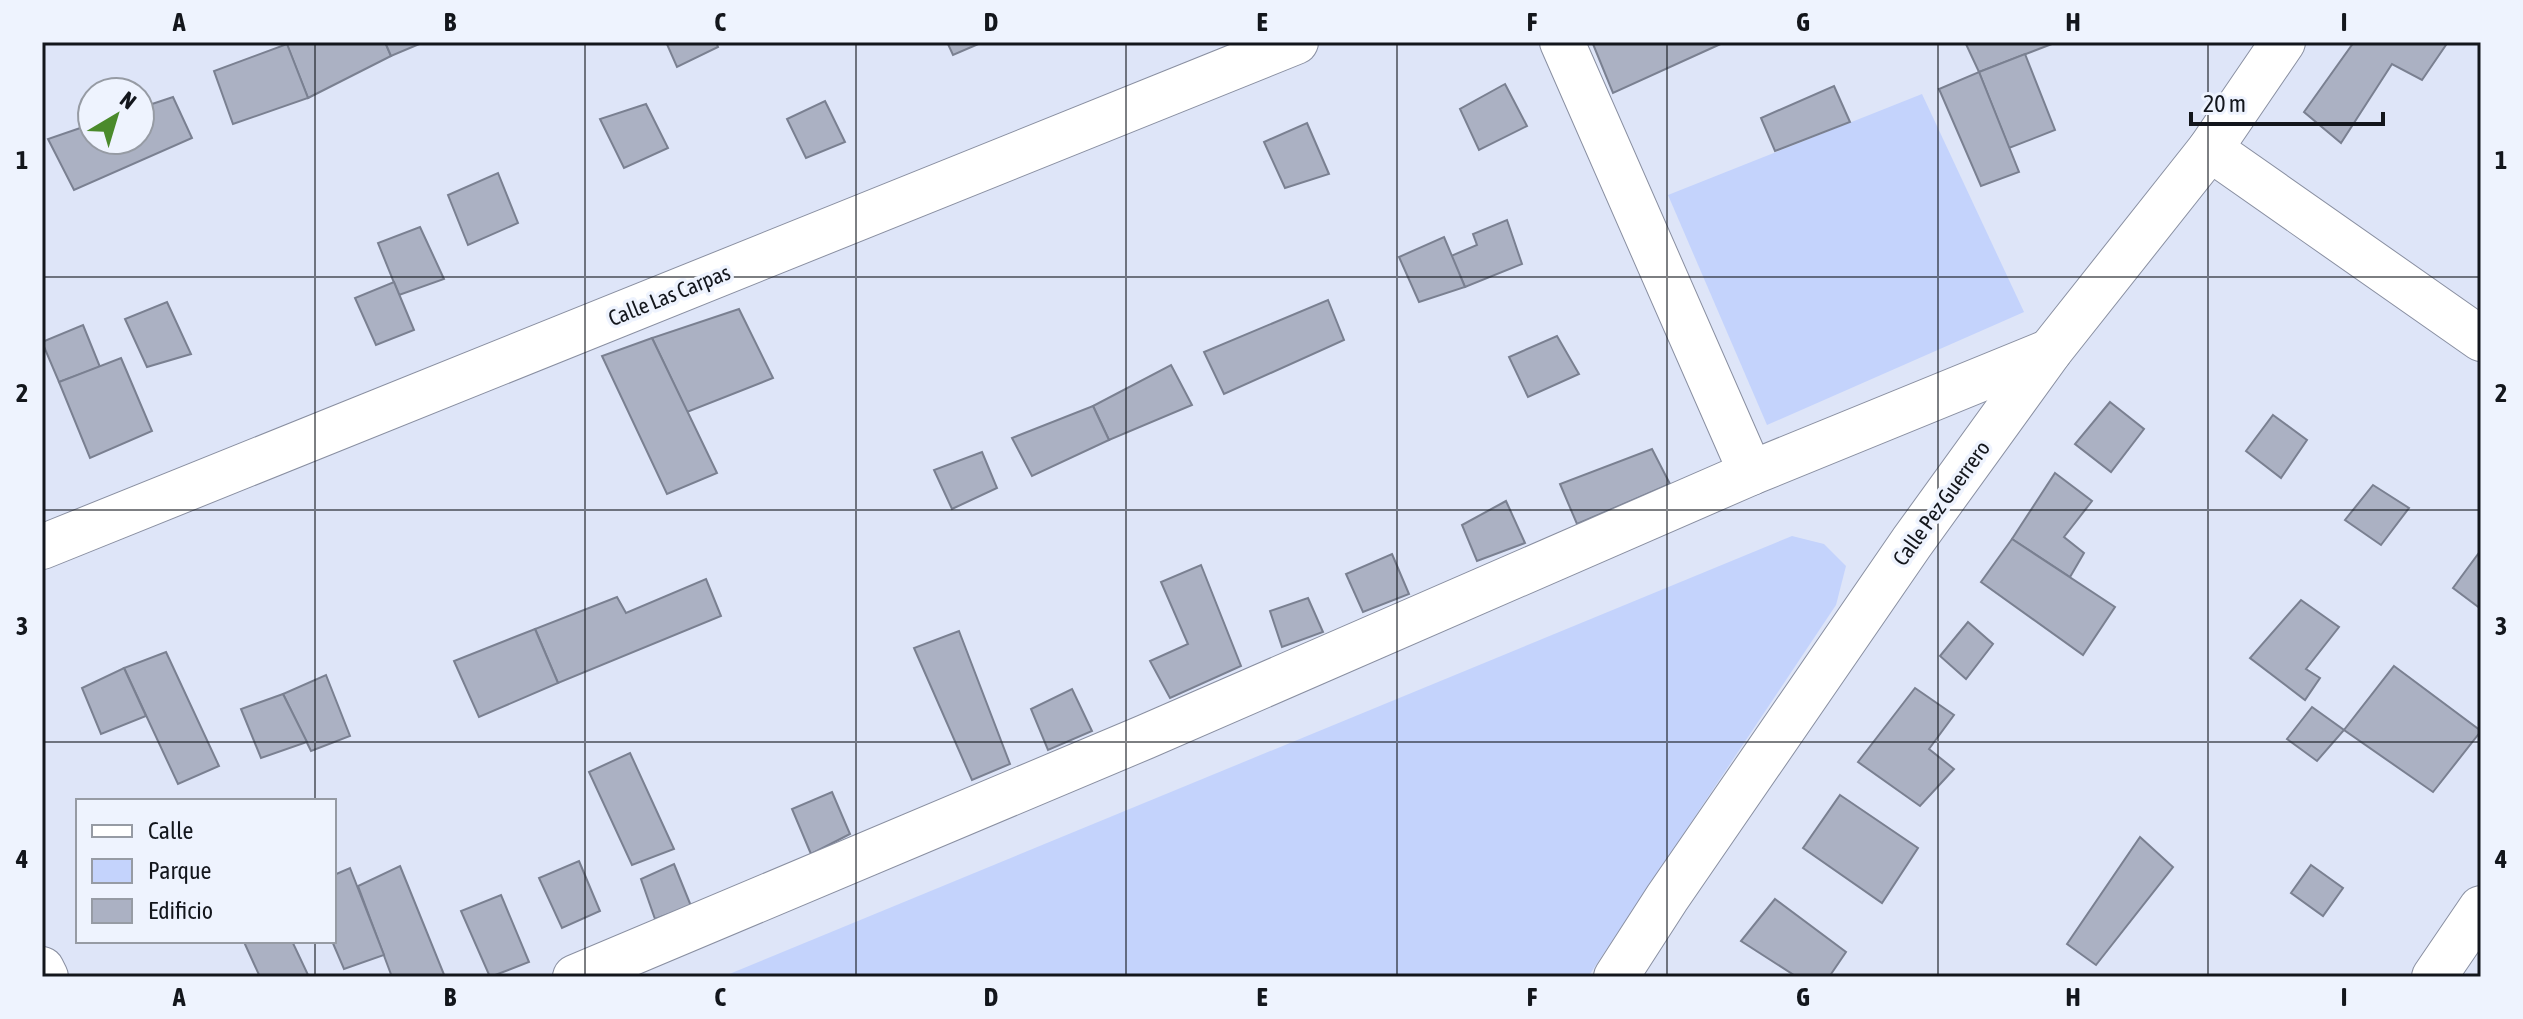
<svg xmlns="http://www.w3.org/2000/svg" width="2523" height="1019" viewBox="0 0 2523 1019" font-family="'Asap Condensed',sans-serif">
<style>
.green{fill:#c4d3fc}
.building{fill:#abb1c3;stroke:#7a8091;stroke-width:2}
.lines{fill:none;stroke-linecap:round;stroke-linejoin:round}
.minor-casing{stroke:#898fa1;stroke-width:46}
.minor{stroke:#fff;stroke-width:44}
.grid{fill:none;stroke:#13161c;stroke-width:2;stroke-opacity:0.55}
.labels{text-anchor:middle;stroke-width:7;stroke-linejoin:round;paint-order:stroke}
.street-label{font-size:22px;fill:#13161c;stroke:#eef3fe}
.neatline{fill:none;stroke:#13161c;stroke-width:3}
.grid-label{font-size:26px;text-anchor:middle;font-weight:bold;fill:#13161c}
</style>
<rect width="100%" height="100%" fill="#dee5f8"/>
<g class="green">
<path d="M1922,94L2024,312L1767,425L1668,195Z"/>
<path d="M1792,536L1824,544L1846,566L1836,605L1588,977H722Z"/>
</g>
<g class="building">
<path d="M286,42H385L391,56L308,98Z"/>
<path d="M385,42H424L391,56Z"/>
<path d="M666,42H716L718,47L677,67Z"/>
<path d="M947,42H983L953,55Z"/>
<path d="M1599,42H1725L1613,93L1593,44Z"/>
<path d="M1965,42H2057L1979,72Z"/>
<path d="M2354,42H2448L2422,80L2392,64L2341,143L2304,112Z"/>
<path d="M287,44L308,98L233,124L214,71Z"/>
<path d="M2025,54L2055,130L2009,148L1979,72Z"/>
<path d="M1979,72L2019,172L1981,186L1939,89Z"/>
<path d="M1505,84L1527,126L1479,150L1460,109Z"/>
<path d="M1834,86L1850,122L1775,151L1761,118Z"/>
<path d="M173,97L192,138L74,190L48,139L92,124V140H140V108Z"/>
<path d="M825,101L845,142L806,158L787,119Z"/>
<path d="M646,104L668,148L624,168L600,119Z"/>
<path d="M1307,123L1329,174L1285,188L1264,142Z"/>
<path d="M498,173L518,223L468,245L448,195Z"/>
<path d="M1507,220L1522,264L1465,287L1451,256L1477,245L1473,234Z"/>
<path d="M420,227L444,279L399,295L378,243Z"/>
<path d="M1444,237L1465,287L1419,302L1399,257Z"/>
<path d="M394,282L414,330L376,345L355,298Z"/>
<path d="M1328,300L1344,340L1224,394L1204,352Z"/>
<path d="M167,302L191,354L147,367L125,319Z"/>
<path d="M739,309L773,378L687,412L652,338Z"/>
<path d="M83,325L100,367L59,382L42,342Z"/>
<path d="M1557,336L1579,374L1528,397L1509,357Z"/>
<path d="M652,338L717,473L667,494L602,356Z"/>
<path d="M121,358L152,431L90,458L59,382Z"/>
<path d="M1171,365L1192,405L1109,440L1093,406Z"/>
<path d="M2110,402L2144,429L2111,472L2075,444Z"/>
<path d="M1093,406L1109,440L1032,476L1012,438Z"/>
<path d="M2273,415L2307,440L2281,478L2246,451Z"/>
<path d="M1652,449L1670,484L1577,524L1560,484Z"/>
<path d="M982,452L997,488L952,509L934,470Z"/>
<path d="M2055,473L2092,501L2064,537L2084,553L2070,577L2012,539Z"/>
<path d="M2373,485L2409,508L2381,545L2345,520Z"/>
<path d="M1506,501L1525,543L1477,561L1462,525Z"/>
<path d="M2012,539L2115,607L2083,655L1981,582Z"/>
<path d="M2481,550V609L2453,588Z"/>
<path d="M1392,554L1409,594L1363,612L1346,574Z"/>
<path d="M1201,565L1241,666L1170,698L1150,661L1188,644L1161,582Z"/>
<path d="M706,579L721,616L558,683L535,629L617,597L626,613Z"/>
<path d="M1308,598L1323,632L1282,647L1270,611Z"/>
<path d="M2301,600L2339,627L2306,669L2320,678L2305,700L2250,658Z"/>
<path d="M1968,622L1993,644L1966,679L1940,656Z"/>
<path d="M535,629L558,683L479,717L454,661Z"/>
<path d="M959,631L1010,764L972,780L914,648Z"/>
<path d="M166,652L219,766L178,784L124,668Z"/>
<path d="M2394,666L2481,731L2433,792L2344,730Z"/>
<path d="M124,668L146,716L101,734L82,688Z"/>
<path d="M326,675L350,736L311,751L283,694Z"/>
<path d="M1915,688L1954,715L1929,749L1954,769L1920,806L1858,762Z"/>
<path d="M1072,689L1092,731L1048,750L1031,709Z"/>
<path d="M283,694L307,742L261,758L241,709Z"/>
<path d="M2312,707L2344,730L2317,761L2287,739Z"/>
<path d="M630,753L674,849L632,865L589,772Z"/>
<path d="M832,792L850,834L811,854L792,809Z"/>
<path d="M1840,795L1918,848L1882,903L1803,848Z"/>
<path d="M2140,837L2173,867L2096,965L2067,944Z"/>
<path d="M579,861L600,911L562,928L539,878Z"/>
<path d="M674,864L691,906L655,919L641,879Z"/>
<path d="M2311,865L2343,888L2323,916L2291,893Z"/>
<path d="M400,866L445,977H392L358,886Z"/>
<path d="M350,868L384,955L344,969L332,941L334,875Z"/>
<path d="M501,895L529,962L490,977L461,911Z"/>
<path d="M1775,899L1846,952L1829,977H1797L1741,941Z"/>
<path d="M247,941H292L309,977H260L244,942Z"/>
</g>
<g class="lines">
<g class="minor-casing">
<g id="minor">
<path d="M1562,42L1751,473"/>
<path d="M2210,149L2481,339"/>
<path d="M42,547L1296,42"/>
<path d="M42,969L46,977"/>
<path d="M575,977L1145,737L1751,473L2050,351"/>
<path d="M1616,977L1667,898L1912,542L2050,351L2210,149L2283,42"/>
<path d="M2434,977L2481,908"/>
</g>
</g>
<use href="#minor" class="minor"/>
</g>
<path class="grid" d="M315,42V801M585,42V977M856,42V977M1126,42V977M1397,42V977M1667,42V977M1938,42V977M2208,42V977M42,277H2481M42,510H2481M42,742H2481M315,941V977"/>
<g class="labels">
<g class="street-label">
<text transform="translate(669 295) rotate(-22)" y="8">Calle Las Carpas</text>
<text transform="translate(1941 503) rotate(-54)" y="8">Calle Pez Guerrero</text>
</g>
</g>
<rect width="2523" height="1019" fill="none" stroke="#eef3fe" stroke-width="88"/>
<rect x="76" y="799" width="260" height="144" fill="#eef3fe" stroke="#969ba4" stroke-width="2"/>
<rect x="92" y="825" width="40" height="12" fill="#ffffff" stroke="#969ba4" stroke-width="2"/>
<text x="148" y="839" font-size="24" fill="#13161c">Calle</text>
<rect x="92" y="859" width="40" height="24" fill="#c4d3fc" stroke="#969ba4" stroke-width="2"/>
<text x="148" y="879" font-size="24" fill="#13161c">Parque</text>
<rect x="92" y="899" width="40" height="24" fill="#abb1c3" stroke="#969ba4" stroke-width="2"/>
<text x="148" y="919" font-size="24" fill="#13161c">Edificio</text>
<g transform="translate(116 116) rotate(38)"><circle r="38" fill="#eef3fe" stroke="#969ba4" stroke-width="2"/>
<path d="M0-6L14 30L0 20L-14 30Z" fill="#4a8a2b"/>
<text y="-12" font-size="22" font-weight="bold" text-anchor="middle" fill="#13161c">N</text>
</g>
<path d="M2191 112v12h192v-12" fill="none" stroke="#13161c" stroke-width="4"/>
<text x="2203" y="112" font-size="24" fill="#13161c" stroke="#eef3fe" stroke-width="6" paint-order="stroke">20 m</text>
<rect x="44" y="44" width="2435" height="931" class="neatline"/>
<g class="grid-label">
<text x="179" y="31">A</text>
<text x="450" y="31">B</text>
<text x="720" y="31">C</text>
<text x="991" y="31">D</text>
<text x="1262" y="31">E</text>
<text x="1532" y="31">F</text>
<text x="1803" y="31">G</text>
<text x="2073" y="31">H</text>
<text x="2344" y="31">I</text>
<text x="22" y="169">1</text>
<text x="2501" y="169">1</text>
<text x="22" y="402">2</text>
<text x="2501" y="402">2</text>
<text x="22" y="635">3</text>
<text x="2501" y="635">3</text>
<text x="22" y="868">4</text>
<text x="2501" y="868">4</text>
<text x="179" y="1006">A</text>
<text x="450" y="1006">B</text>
<text x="720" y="1006">C</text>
<text x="991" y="1006">D</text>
<text x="1262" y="1006">E</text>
<text x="1532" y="1006">F</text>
<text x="1803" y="1006">G</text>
<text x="2073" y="1006">H</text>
<text x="2344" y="1006">I</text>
</g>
</svg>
